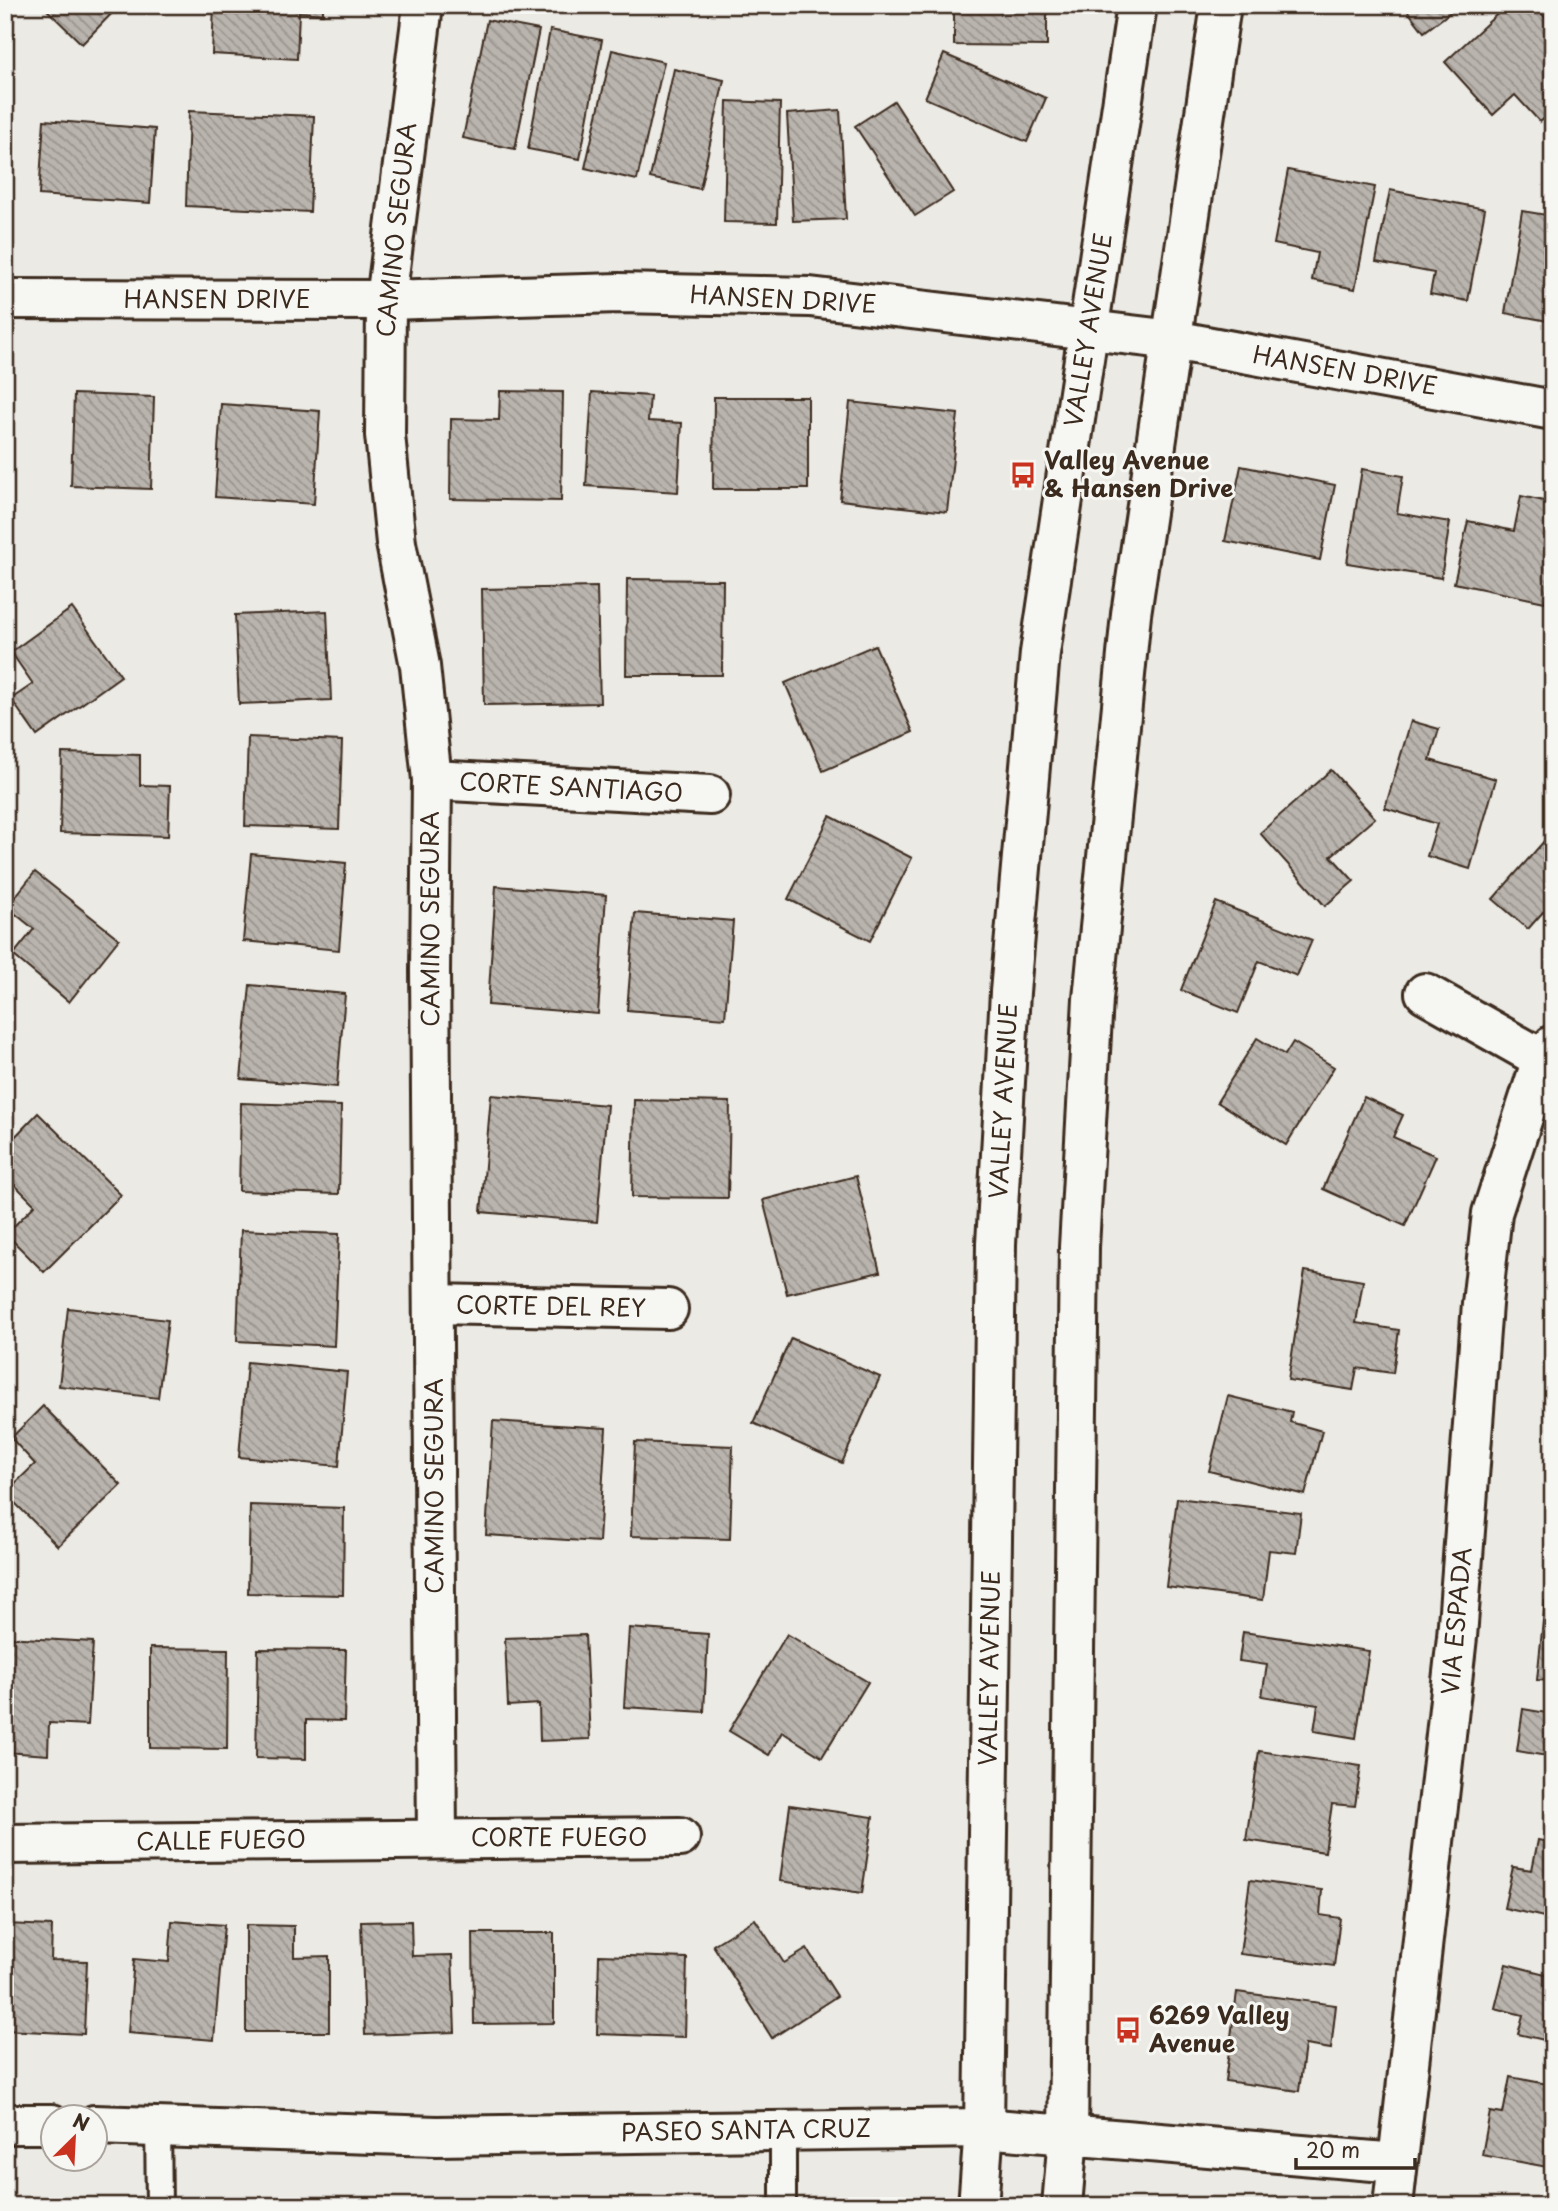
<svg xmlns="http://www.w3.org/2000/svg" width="1558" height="2211" viewBox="0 0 1558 2211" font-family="'Playpen Sans',sans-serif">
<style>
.building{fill:url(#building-back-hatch);stroke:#3b2a1e;stroke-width:2}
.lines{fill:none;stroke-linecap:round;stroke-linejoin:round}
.service-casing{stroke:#3b2a1e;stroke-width:30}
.minor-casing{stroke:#3b2a1e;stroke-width:44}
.secondary-casing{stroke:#3b2a1e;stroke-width:44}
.service{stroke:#f6f6f2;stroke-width:24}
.minor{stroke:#f6f6f2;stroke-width:38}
.secondary{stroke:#f6f6f2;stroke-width:38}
.labels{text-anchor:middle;stroke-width:6;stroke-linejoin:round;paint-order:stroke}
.street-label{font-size:24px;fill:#3b2a1e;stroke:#f6f6f2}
.poi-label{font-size:24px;font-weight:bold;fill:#3b2a1e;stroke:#f6f6f2;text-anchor:start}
</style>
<defs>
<pattern id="building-back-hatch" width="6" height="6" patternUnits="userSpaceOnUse" patternTransform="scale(1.75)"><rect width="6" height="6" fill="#bab4ae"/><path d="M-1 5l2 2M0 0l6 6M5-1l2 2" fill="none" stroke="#98938d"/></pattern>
</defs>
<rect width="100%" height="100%" fill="#ebeae5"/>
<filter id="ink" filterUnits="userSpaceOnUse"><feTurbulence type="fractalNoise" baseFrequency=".0143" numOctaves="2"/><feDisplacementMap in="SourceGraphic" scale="14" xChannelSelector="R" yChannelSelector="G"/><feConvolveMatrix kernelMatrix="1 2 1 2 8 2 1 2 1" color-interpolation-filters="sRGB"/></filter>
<g filter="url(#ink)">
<g class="building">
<path d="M42,5H120L82,44Z"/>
<path d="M214,5H323V14L299,12L297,59L212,54Z"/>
<path d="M954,5H1047V46L954,45Z"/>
<path d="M1403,5H1460L1424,32Z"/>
<path d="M1507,5H1534L1553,26V111L1540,122L1515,95L1493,115L1445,62Z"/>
<path d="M487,20L539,30L515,149L463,138Z"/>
<path d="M550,30L602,40L580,159L528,149Z"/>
<path d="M612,50L664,62L637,180L585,168Z"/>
<path d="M944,54L1046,98L1027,142L925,98Z"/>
<path d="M674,69L724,80L700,189L650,178Z"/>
<path d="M727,101L780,103L777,223L724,222Z"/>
<path d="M894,101L953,192L915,216L855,126Z"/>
<path d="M840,110L846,219L793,221L787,114Z"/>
<path d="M189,111L314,116L310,212L186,206Z"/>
<path d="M44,120L155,129L150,203L39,195Z"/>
<path d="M1288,170L1375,187L1355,289L1312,280L1317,253L1274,244Z"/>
<path d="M1390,190L1485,209L1468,301L1430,294L1434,273L1376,262Z"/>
<path d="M1522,211L1553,216V297L1548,321L1505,313Z"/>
<path d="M500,391L563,392L561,501L450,499L451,419L499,420Z"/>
<path d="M592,392L650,396L648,421L682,423L678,492L586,486Z"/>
<path d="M74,394L154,397L151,489L71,486Z"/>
<path d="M714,397H808V489H713Z"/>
<path d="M850,402L958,414L947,512L840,500Z"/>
<path d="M221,404L320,411L314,504L215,497Z"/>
<path d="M1241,466L1335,485L1320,560L1225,541Z"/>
<path d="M1362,469L1403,476L1397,513L1450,522L1441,578L1347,563Z"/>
<path d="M1521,496L1553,503V567L1545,602L1454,583L1468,521L1514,531Z"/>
<path d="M627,579L723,580L722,675H626Z"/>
<path d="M597,587L600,703L484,705L482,589Z"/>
<path d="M72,608L121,676L37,736L11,699L33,684L11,652Z"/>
<path d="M327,611L331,700L239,704L235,615Z"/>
<path d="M875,645L913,732L823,771L785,683Z"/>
<path d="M1411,721L1439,729L1430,760L1496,779L1470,869L1427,856L1437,824L1385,808Z"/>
<path d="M248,737L342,741L339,829L245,826Z"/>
<path d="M62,753L140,755V785L170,786L168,836L60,833Z"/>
<path d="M1331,770L1375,818L1331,856L1354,881L1325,906L1260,833Z"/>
<path d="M830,816L912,858L870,941L788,899Z"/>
<path d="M1553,831V920L1543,912L1528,929L1493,899Z"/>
<path d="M251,854L346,863L339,950L243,941Z"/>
<path d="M35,872L119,939L69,1002L13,955L34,929L7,907Z"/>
<path d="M496,886L606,895L598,1014L488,1005Z"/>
<path d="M1216,902L1312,940L1297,976L1259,961L1238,1013L1181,990Z"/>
<path d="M635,913L733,921L725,1018L627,1010Z"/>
<path d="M250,985L345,994L337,1087L241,1079Z"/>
<path d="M1257,1038L1285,1055L1293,1042L1334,1067L1286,1145L1217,1102Z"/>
<path d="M491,1095L607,1105L597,1222L481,1212Z"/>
<path d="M1364,1097L1403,1115L1393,1137L1436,1156L1405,1226L1323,1189Z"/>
<path d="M634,1100L730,1102L728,1198L632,1197Z"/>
<path d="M241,1103L341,1106L339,1194L239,1191Z"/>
<path d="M38,1113L121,1195L44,1272L6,1234L35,1205L5,1175V1147Z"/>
<path d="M856,1176L880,1272L787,1294L763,1200Z"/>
<path d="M241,1230L339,1234L334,1346L237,1341Z"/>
<path d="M1305,1271L1363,1281L1356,1323L1399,1330L1393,1373L1357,1368L1353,1390L1288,1380Z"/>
<path d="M68,1308L168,1320L158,1398L59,1386Z"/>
<path d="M791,1338L880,1377L842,1463L753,1423Z"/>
<path d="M247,1362L347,1372L339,1466L239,1457Z"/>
<path d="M1228,1396L1292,1412L1290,1422L1322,1431L1305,1495L1209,1471Z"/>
<path d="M43,1406L121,1485L58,1546L5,1493L35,1464L11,1438Z"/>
<path d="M493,1421L606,1428L599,1542L486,1535Z"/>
<path d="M635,1442L733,1446L730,1539L631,1536Z"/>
<path d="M1177,1498L1301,1513L1296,1553L1269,1550L1263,1600L1166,1587Z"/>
<path d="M250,1505L344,1508L343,1595L248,1593Z"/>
<path d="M1545,1601L1553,1602V1681L1537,1680Z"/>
<path d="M629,1628L708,1634L704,1712L624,1707Z"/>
<path d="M1243,1632L1369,1651L1356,1738L1314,1731L1318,1705L1262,1696L1267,1665L1239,1661Z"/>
<path d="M787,1634L868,1682L822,1757L782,1732L769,1755L729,1731Z"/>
<path d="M585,1635L590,1739L540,1741L539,1704L508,1706L505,1638Z"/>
<path d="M5,1637L93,1642L88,1725L49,1723L48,1755L5,1752Z"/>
<path d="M150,1648L228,1649L227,1749L150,1748Z"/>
<path d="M258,1649L346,1650L344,1721L306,1720V1759L256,1758Z"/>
<path d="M1523,1709L1553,1714V1757L1517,1751Z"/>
<path d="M1259,1751L1361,1766L1355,1806L1332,1804L1325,1852L1246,1840Z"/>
<path d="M790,1805L873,1817L862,1893L780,1881Z"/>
<path d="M1538,1840L1553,1843V1919L1504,1908L1513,1867L1532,1870Z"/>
<path d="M1250,1880L1322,1890L1320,1915L1340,1918L1334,1966L1240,1954Z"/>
<path d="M755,1919L784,1963L807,1949L837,1996L772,2038L713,1945Z"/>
<path d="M172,1921L224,1925L214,2040L128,2033L134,1959L169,1962Z"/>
<path d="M411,1921L412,1956L452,1955L455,2032L365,2035L361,1922Z"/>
<path d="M6,1924L52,1926L51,1960L87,1961L84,2034L5,2030Z"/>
<path d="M246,1925L294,1926V1957L329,1956V2032H246Z"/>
<path d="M473,1933H554V2023L474,2024Z"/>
<path d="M599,1955L687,1958L685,2037L597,2034Z"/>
<path d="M1506,1964L1553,1976V2042L1518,2034L1523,2015L1495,2008Z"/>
<path d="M1237,1992L1336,2005L1331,2049L1305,2045L1299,2091L1225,2081Z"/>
<path d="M1510,2077L1553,2085V2168L1482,2155L1490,2112L1503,2114Z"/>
</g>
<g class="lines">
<g class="service-casing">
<g id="service">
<path d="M158,2126L159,2206"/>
<path d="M783,2131V2206"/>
</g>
</g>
<g class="minor-casing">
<g id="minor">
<path d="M423,5L386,300L385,435L396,543L420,666L432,780L430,971L437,1839"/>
<path d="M5,299L386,300L619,293L810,297L1173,340L1553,410"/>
<path d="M432,780L710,795"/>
<path d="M1425,993L1542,1059"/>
<path d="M433,1304L668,1309"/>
<path d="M5,1844L680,1837"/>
<path d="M5,2124H52"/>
<path d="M94,2125L437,2136L984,2128L1397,2163"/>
<path d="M1393,2206L1457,1637L1482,1304L1492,1213L1542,1059L1553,1045"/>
</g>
</g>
<g class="secondary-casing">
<g id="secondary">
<path d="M978,2206L984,2128L996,1244L1010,992L1040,653L1137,5"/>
<path d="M1062,2206L1068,2136L1079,1247L1093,999L1131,614L1221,5"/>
</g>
</g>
<use href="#service" class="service"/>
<use href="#minor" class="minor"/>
<use href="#secondary" class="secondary"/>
</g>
</g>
<defs>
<g id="bus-bare" transform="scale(2.1)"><path d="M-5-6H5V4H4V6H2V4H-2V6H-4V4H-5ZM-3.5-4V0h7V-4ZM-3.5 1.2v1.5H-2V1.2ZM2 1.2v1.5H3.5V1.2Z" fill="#c8321e" stroke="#f6f6f2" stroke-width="2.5" paint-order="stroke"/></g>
</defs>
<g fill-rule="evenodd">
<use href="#bus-bare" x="1023" y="475"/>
<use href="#bus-bare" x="1128" y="2030"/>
</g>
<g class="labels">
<g class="street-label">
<text transform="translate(397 230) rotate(-84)" y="8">CAMINO SEGURA</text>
<text x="217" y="308">HANSEN DRIVE</text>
<text transform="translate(783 300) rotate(3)" y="8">HANSEN DRIVE</text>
<text transform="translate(1089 330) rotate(-81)" y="8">VALLEY AVENUE</text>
<text transform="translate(1345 371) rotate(10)" y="8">HANSEN DRIVE</text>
<text transform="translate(571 788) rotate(3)" y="8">CORTE SANTIAGO</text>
<text transform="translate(431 919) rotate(-90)" y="8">CAMINO SEGURA</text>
<text transform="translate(1004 1101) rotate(-87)" y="8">VALLEY AVENUE</text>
<text transform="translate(551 1307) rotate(1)" y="8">CORTE DEL REY</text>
<text transform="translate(435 1486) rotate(-90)" y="8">CAMINO SEGURA</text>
<text transform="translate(1457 1621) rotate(-85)" y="8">VIA ESPADA</text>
<text transform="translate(990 1668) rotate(-89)" y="8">VALLEY AVENUE</text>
<text x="559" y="1846">CORTE FUEGO</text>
<text transform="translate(221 1841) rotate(-1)" y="8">CALLE FUEGO</text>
<text transform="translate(746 2131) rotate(-1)" y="8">PASEO SANTA CRUZ</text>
</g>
<g class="poi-label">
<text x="1044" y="469">Valley Avenue<tspan x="1044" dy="28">&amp; Hansen Drive</tspan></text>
<text x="1149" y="2024">6269 Valley<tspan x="1149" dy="28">Avenue</tspan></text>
</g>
</g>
<rect width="1558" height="2211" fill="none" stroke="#f6f6f2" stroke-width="28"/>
<rect x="14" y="14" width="1530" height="2183" fill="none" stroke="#3b2a1e" stroke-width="2.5" filter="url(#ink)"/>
<g transform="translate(74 2138) rotate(24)"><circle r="33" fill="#f6f6f2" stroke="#aba49d" stroke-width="2"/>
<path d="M0-5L12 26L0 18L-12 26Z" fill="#c8321e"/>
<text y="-10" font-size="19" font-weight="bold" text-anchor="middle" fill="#3b2a1e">N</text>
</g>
<path d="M1296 2158v10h119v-10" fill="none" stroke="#3b2a1e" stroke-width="3.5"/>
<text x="1306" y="2158" font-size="21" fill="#3b2a1e" stroke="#f6f6f2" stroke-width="5" paint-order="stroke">20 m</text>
</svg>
